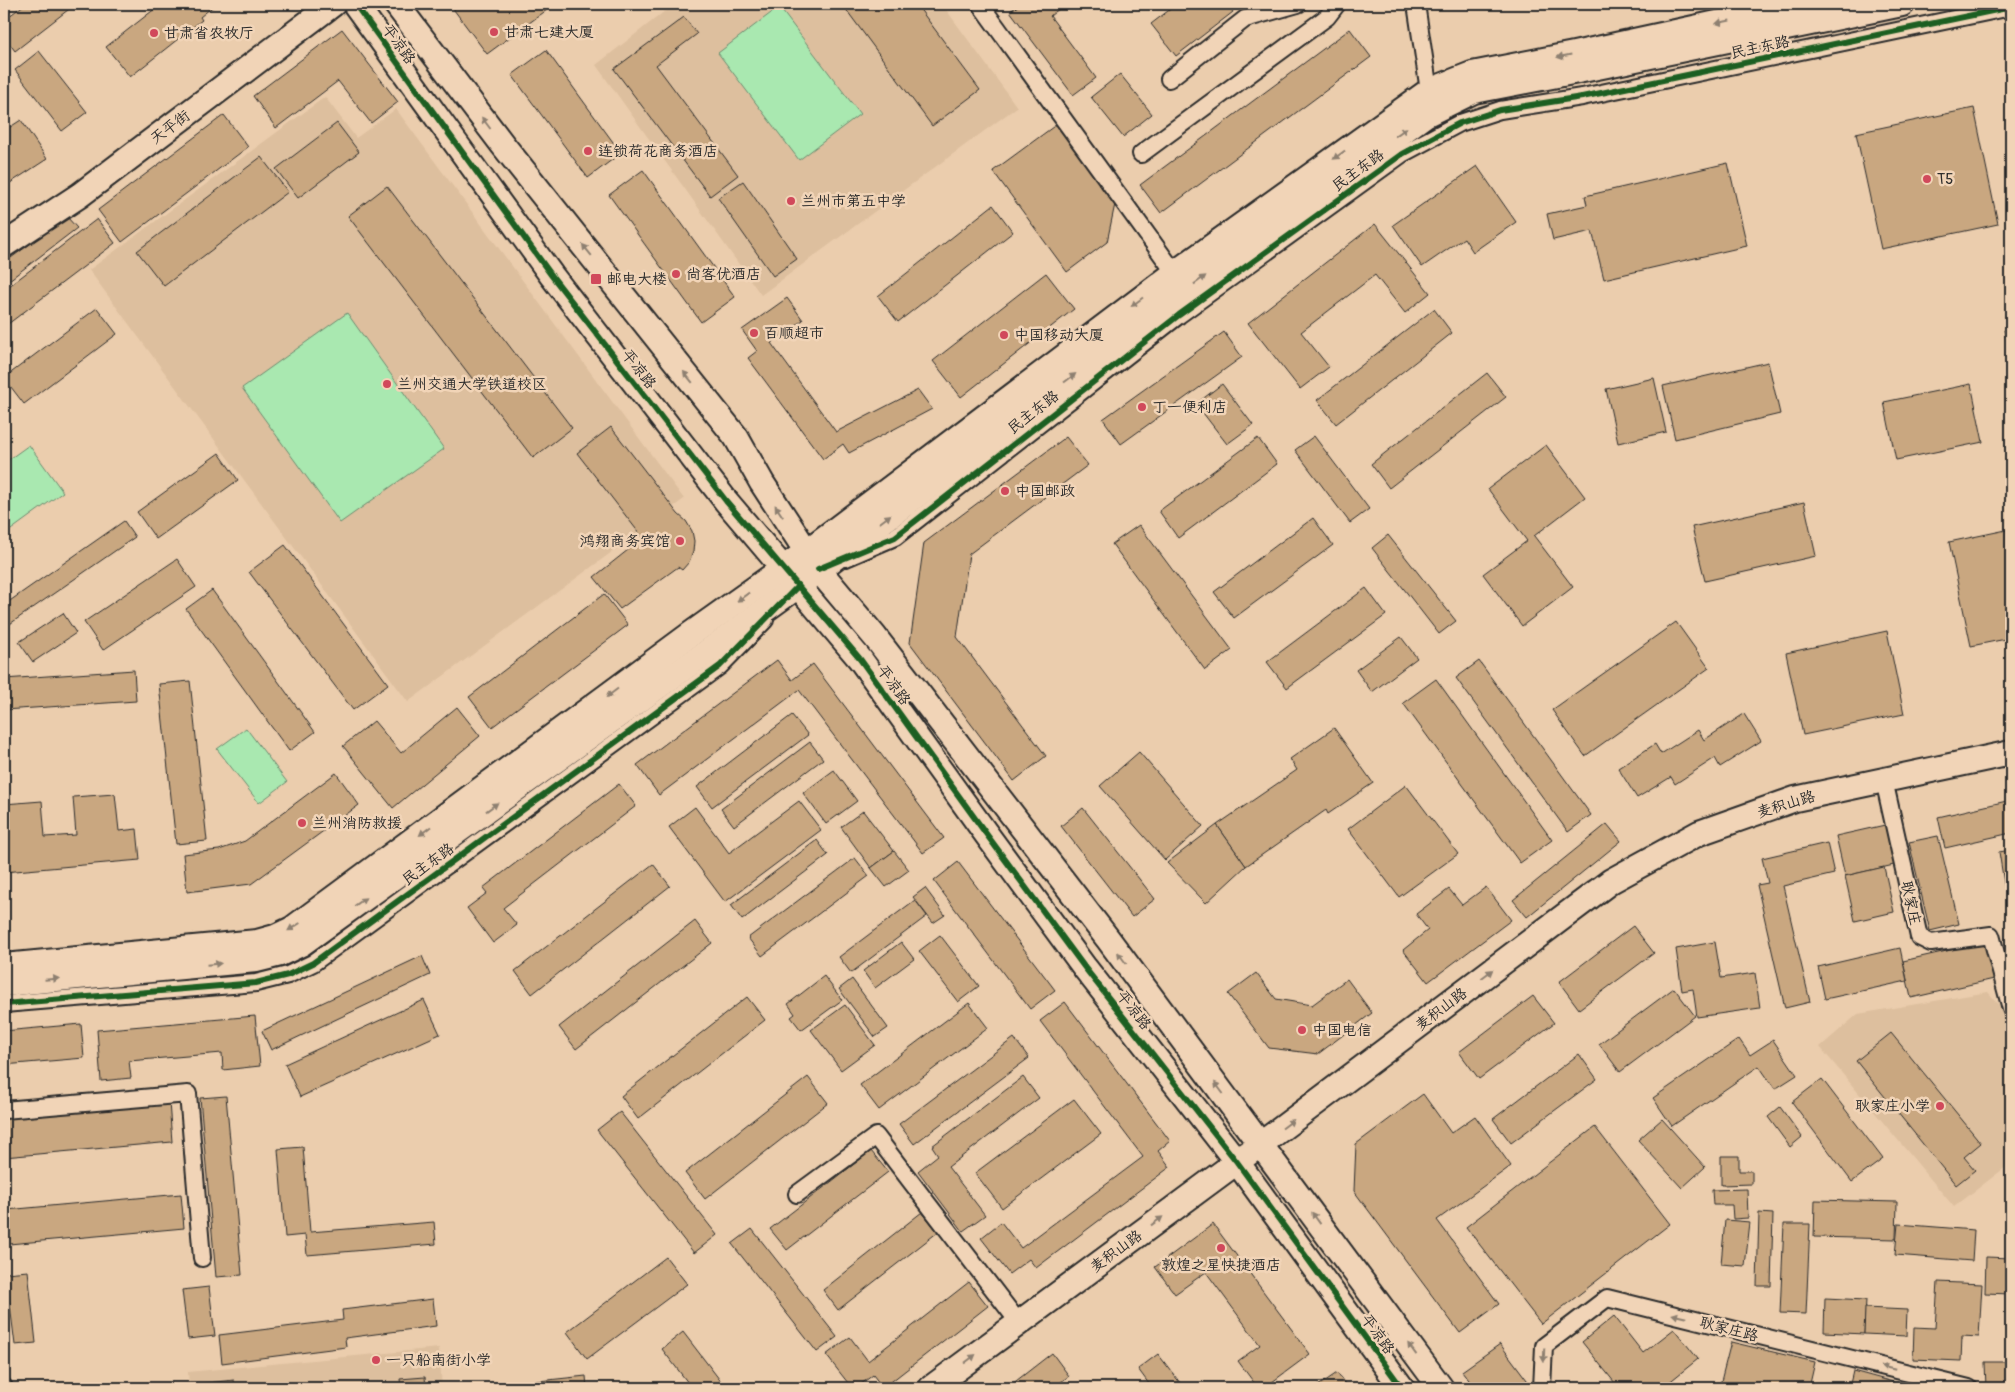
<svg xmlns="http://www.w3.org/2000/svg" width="2015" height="1392" viewBox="0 0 2015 1392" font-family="Pangolin,'LXGW WenKai TC',sans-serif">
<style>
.built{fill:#ddbf9e}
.green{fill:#a9e8b0;stroke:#6a8a6e}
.building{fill:#c9a780;stroke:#2b2b2b}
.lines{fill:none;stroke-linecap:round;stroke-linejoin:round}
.street-casing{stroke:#2b2b2b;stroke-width:20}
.secondary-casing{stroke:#2b2b2b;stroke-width:28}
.street{stroke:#f1d4b7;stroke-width:16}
.secondary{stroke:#f1d4b7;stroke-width:24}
.cycleway-casing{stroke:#f1d4b7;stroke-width:9}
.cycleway{stroke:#1b5e20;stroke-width:6}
.oneway{fill:#8e8071}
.poi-dot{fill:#d1495b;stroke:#f1d4b7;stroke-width:2}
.labels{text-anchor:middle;stroke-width:5;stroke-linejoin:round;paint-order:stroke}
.poi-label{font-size:15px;fill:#2b2b2b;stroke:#f1d4b7;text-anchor:start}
.street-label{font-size:15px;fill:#2b2b2b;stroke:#f1d4b7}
</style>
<rect width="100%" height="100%" fill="#ebcdad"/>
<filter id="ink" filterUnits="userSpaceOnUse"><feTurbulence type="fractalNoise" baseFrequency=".02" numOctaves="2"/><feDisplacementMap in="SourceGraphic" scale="10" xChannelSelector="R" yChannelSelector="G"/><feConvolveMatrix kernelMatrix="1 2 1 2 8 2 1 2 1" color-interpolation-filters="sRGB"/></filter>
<g filter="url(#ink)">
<g class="built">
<path d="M674,4H942L1017,107L761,295L596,65Z"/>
<path d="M325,97L356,138L396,109L684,499L408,702L89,270Z"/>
<path d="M1988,992L2001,1007L2011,1049V1163L1954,1207L1820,1047L1858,1014Z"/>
<path d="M439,1348L442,1388H189L188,1372Z"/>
</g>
<g class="green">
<path d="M779,7L860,114L799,160L718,53Z"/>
<path d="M347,313L444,449L340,523L242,388Z"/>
<path d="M29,445L63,492L4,535V463Z"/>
<path d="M246,728L287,782L259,803L217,749Z"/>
</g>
<g class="building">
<path d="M25,4H71L73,6L15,51L4,36V20Z"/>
<path d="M161,4H216L200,17L202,20L130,77L106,47Z"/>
<path d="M455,4H555L487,54L454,10Z"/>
<path d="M842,4H916L980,90L932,126Z"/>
<path d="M1021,4H1065L1050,16L1096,78L1073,95L1010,11Z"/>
<path d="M1177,4H1227L1233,12L1176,56L1151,24Z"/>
<path d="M1483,4H1511L1490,8Z"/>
<path d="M684,17L697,34L656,65L738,175L710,196L614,69Z"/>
<path d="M342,29L398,102L371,123L338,81L276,128L253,96Z"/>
<path d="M1350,29L1371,57L1161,213L1140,185Z"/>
<path d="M546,50L621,153L588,178L512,75Z"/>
<path d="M39,51L87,112L62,131L15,70Z"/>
<path d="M1120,74L1152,114L1123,137L1091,97Z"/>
<path d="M1974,108L1998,224L1881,249L1856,133Z"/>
<path d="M224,115L248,147L122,242L98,210Z"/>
<path d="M21,120L47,159L4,187V131Z"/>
<path d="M337,123L359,152L298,198L276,169Z"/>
<path d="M1057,124L1115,204L1107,242L1067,272L993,171Z"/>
<path d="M261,157L288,192L164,286L137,251Z"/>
<path d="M1728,163L1747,246L1604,279L1592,231L1553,240L1547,214L1587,205L1585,196Z"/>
<path d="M1477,166L1516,222L1473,252L1464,238L1422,267L1393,225Z"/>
<path d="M643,170L735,297L701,322L609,195Z"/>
<path d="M743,181L797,259L773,276L718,198Z"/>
<path d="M387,186L572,428L533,458L348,216Z"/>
<path d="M993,205L1013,232L898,322L878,296Z"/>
<path d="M67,217L77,228L4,284V263Z"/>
<path d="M97,219L115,243L4,327V290Z"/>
<path d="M1375,224L1430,293L1405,313L1375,275L1301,332L1329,367L1300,389L1248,323Z"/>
<path d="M1046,273L1074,309L961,397L933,361Z"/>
<path d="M787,298L803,320L771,343L836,432L918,390L932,409L849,453L843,444L823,459L748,358L757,351L742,330Z"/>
<path d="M97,308L117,334L24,404L4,378Z"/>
<path d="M1434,309L1452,333L1336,424L1317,400Z"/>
<path d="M2011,329V363L2004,330Z"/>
<path d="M1224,332L1242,357L1121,444L1103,419Z"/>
<path d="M1768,362L1780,414L1675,439L1663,386Z"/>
<path d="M1487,373L1506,397L1389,488L1371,464Z"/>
<path d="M1654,378L1666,432L1618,443L1606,389Z"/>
<path d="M1222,384L1253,425L1227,444L1196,404Z"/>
<path d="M1971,384L1983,442L1896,460L1884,402Z"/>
<path d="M611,427L678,514L686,521L692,531L694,541L693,552L689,562L682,570L678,567L620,609L594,577L643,538L577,453Z"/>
<path d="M1314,436L1369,509L1350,523L1295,450Z"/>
<path d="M1066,437L1088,465L969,554L957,637L1046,756L1014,781L910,643L924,543Z"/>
<path d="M1258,438L1277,464L1178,538L1159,511Z"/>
<path d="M1546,445L1585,497L1534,536L1573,587L1522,626L1483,574L1527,541L1488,489Z"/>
<path d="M219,453L238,480L156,539L137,512Z"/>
<path d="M1804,502L1816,556L1705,581L1692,527Z"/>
<path d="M1313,518L1333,545L1234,618L1214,592Z"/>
<path d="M124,521L135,537L4,628V605Z"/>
<path d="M1139,525L1232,650L1205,670L1112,544Z"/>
<path d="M2011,529V638L1971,646L1949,542Z"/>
<path d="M1388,535L1456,621L1439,634L1372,548Z"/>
<path d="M285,545L388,684L353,710L249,572Z"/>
<path d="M177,559L196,587L103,650L84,622Z"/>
<path d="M1366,588L1386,615L1287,688L1267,662Z"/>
<path d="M212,590L315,732L289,751L186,609Z"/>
<path d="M604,594L628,625L492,727L469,697Z"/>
<path d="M63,613L76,633L33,662L19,642Z"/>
<path d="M1676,622L1709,668L1585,756L1552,710Z"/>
<path d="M1887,631L1904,714L1803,735L1786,653Z"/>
<path d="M1401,637L1417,658L1372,692L1356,670Z"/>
<path d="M777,660L792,680L813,664L944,838L923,853L799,690L659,795L637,765Z"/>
<path d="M1479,661L1591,815L1568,832L1456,678Z"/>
<path d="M134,670L136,701L4,710V679Z"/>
<path d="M1436,679L1552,840L1520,863L1403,703Z"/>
<path d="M190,681L207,841L176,844L159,684Z"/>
<path d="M457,707L480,736L393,808L343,746L374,721L401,753Z"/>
<path d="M1744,714L1761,741L1720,767L1715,758L1675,784L1671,777L1637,798L1618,768L1655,744L1661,754L1698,730L1704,740Z"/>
<path d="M792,715L808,735L712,807L697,787Z"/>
<path d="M1334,728L1373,783L1328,814L1326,810L1246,866L1217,825L1297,770L1290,759Z"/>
<path d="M810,742L823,759L734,826L721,809Z"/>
<path d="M1139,752L1203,826L1165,860L1100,786Z"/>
<path d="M834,770L857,801L826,824L803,793Z"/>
<path d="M336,773L359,805L251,884L187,892L183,854L219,850L245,841Z"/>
<path d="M619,784L636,806L503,908L517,925L493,943L467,908L487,893L483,888Z"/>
<path d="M1406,785L1458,854L1399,897L1348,829Z"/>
<path d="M115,794L119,831L137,829L140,860L4,872V804L42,801L45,837L76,835L73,797Z"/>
<path d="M2011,800V833L1945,848L1938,817Z"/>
<path d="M799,801L821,830L725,902L669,827L695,807L729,853Z"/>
<path d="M1083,808L1155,899L1132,917L1061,826Z"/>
<path d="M863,811L894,851L871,868L841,827Z"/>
<path d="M1607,824L1621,841L1527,917L1513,900Z"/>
<path d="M1217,825L1246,866L1206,903L1167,863Z"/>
<path d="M1885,825L1894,865L1845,876L1836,836Z"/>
<path d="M1938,836L1959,924L1930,931L1909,842Z"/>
<path d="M817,840L828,855L742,920L731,905Z"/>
<path d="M1827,843L1834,874L1783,886L1810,1002L1785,1008L1757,885L1768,883L1762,858Z"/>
<path d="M2011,850V926L1999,852Z"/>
<path d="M894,851L909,870L886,887L871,868Z"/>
<path d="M855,858L869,876L762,956L748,938Z"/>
<path d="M958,862L1055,990L1030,1009L934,881Z"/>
<path d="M653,864L670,886L532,994L515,971Z"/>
<path d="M1884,867L1894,912L1855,921L1845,876Z"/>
<path d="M1486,887L1511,920L1428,982L1403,950L1428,930L1416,914L1449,889L1462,905Z"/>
<path d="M925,888L945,915L933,923L913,897Z"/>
<path d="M915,900L927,916L851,973L839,957Z"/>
<path d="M695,921L712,943L576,1049L559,1027Z"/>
<path d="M1633,926L1654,953L1579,1009L1559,982Z"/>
<path d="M940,935L979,986L958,1002L919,951Z"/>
<path d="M901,942L914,959L875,988L863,971Z"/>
<path d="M1715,942L1721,978L1755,973L1760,1008L1697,1017L1693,989L1682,991L1676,949Z"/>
<path d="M1986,942L1994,979L1911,998L1903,961Z"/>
<path d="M1900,948L1907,981L1825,999L1818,967Z"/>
<path d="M422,956L430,975L271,1050L262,1031Z"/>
<path d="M1256,973L1276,999L1312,1005L1347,979L1372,1013L1318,1054L1269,1048L1228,994Z"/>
<path d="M824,976L842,1000L801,1030L791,1017L795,1014L788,1004Z"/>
<path d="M852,979L888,1028L875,1037L839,989Z"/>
<path d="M1674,988L1695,1016L1620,1072L1599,1044Z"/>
<path d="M1533,996L1554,1023L1479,1079L1459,1052Z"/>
<path d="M747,997L765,1020L638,1119L621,1096Z"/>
<path d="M424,1000L440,1034L300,1097L285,1064Z"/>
<path d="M1065,1002L1170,1141L1158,1151L1170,1167L1036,1268L1029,1259L1009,1274L981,1238L1001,1222L1021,1248L1143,1157L1040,1021Z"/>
<path d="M969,1003L988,1028L879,1110L860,1085Z"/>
<path d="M845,1005L875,1045L841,1070L811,1030Z"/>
<path d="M255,1016L260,1066L223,1070L222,1053L129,1061L131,1078L101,1081L97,1030Z"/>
<path d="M81,1024L84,1058L4,1065V1031Z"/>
<path d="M1891,1033L1981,1143L1964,1157L1975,1170L1956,1185L1856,1061Z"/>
<path d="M1014,1038L1029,1058L914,1144L899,1124Z"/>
<path d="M1739,1039L1750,1055L1773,1040L1797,1075L1775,1089L1759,1066L1672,1126L1653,1098Z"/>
<path d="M1579,1054L1597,1079L1511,1143L1493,1119Z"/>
<path d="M808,1077L828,1103L705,1199L685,1173Z"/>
<path d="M1023,1077L1039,1098L948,1167L985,1215L963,1231L918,1171L938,1155L932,1146Z"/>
<path d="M1822,1079L1883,1159L1852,1182L1792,1102Z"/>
<path d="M1423,1094L1451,1133L1475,1116L1511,1166L1437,1220L1499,1304L1460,1333L1354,1191L1356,1144Z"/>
<path d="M226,1096L242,1275L216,1277L200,1098Z"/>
<path d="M1074,1099L1101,1134L1002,1208L975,1173Z"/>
<path d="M169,1102L172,1142L4,1157V1117Z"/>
<path d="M1780,1107L1802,1137L1790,1147L1768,1117Z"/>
<path d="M620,1112L717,1235L694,1253L597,1130Z"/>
<path d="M1662,1119L1705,1167L1682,1188L1638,1140Z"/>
<path d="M1595,1127L1670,1224L1541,1324L1466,1227Z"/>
<path d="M303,1147L310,1232L434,1222L436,1244L307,1255L305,1235L285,1237L278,1149Z"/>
<path d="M871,1151L888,1172L787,1250L770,1229Z"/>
<path d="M1721,1156H1739V1171H1752V1184L1721,1185Z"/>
<path d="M2007,1175H2011V1239H2009Z"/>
<path d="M1747,1189L1748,1218L1733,1219L1732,1205H1713L1712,1190Z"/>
<path d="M181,1194L184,1228L9,1244L6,1210Z"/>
<path d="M1815,1200L1897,1202L1896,1239L1814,1237Z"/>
<path d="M922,1212L938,1232L838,1310L823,1290Z"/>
<path d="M1759,1213L1773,1214L1771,1286H1757Z"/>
<path d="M1725,1220L1750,1222L1745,1266L1721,1264Z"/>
<path d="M1213,1224L1310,1354L1264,1388H1258L1238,1361L1260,1345L1206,1272L1175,1294L1155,1267Z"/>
<path d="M1784,1224H1810L1806,1314L1780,1313Z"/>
<path d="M1898,1224L1974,1230L1972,1261L1895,1255Z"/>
<path d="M752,1229L837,1337L817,1352L732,1244Z"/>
<path d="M666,1257L687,1284L587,1359L567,1332Z"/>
<path d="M1986,1257L2011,1258V1294L1985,1293Z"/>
<path d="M28,1271L36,1343L15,1345L6,1273Z"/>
<path d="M969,1282L988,1306L883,1388L873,1375L856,1388H852L826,1355L850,1337L868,1361Z"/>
<path d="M1938,1282L1982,1284L1979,1337L1962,1336L1961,1361L1913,1359L1914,1327L1935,1328Z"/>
<path d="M209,1287L215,1336L188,1339L182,1290Z"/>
<path d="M1825,1298L1866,1300L1864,1334L1824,1332Z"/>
<path d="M433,1299L436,1326L345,1338L346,1347L222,1363L219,1335L343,1320L342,1310Z"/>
<path d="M1865,1308L1907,1310L1906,1336L1864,1334Z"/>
<path d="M1614,1316L1643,1353L1674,1329L1698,1359L1667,1384L1671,1388H1619L1582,1342Z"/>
<path d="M683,1332L726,1388H692L662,1349Z"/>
<path d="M1731,1342L1815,1362L1809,1388H1735L1720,1385Z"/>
<path d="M1500,1344L1533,1388H1475L1462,1371Z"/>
<path d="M1052,1353L1069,1376L1053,1388H1007Z"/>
<path d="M1158,1354L1184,1388H1152L1138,1369Z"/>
<path d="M1985,1362H2011V1388H1986Z"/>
<path d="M1853,1371L1915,1388H1849Z"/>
<path d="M1337,1373L1348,1388H1315Z"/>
<path d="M586,1376L587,1388H472Z"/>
<path d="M425,1377L426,1388H401L400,1379Z"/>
<path d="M234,1380L235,1388H199L198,1384Z"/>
</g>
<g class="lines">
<g class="street-casing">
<g id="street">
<path d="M980,4L1175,273"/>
<path d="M1416,4L1429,91"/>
<path d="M1169,79L1245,19L1298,4"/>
<path d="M1141,154L1327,17L1337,4"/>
<path d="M846,558L895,537L1179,315L1402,154L1460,123L1500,110L1582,97L2011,7"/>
<path d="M1884,780L1919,937L1931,943L1991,935L2011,1009"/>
<path d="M4,1004L256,983L288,975L313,963L720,666L765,620"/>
<path d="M4,1110L188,1094L202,1258"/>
<path d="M797,1194L876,1136L1019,1323"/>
<path d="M4,1387V1388"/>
<path d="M1542,1388L1544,1346L1607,1298L1969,1388"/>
</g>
</g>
<g class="secondary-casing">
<g id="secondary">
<path d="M355,4L552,276L726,501L860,659L987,835L1085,968L1237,1162L1402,1388"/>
<path d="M396,4L503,145L736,437L762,483L818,569L875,637L1108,939L1441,1388"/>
<path d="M4,245L80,195L333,4"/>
<path d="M4,966L257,942L275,937L292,929L691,634L806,552L1175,273L1429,91L1472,74L1574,54L1804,4"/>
<path d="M4,984L256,960L280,954L301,944L798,586L1171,301L1425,115L1474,91L1578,71L1902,4"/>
<path d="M931,1388L1261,1144L1611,881L1699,833L1795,799L2011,753"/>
</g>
</g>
<use href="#street" class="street"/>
<use href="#secondary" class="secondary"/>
<g class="cycleway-casing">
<g id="cycleway">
<path d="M355,4L552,276L726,501L860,659L987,835L1085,968L1237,1162L1402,1388"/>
<path d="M818,569L895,537L1179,315L1402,154L1460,123L1500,110L1582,97L2011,7"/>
<path d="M4,1004L256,983L288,975L313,963L720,666L798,586"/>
</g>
</g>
<use href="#cycleway" class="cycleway"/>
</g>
<defs><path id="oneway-solid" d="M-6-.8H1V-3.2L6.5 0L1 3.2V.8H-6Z" transform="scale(1.25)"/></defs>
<g class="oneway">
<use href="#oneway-solid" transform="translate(1723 22) rotate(168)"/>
<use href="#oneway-solid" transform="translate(1564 56) rotate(169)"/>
<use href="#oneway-solid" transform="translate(486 123) rotate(-127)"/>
<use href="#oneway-solid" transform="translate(1401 132) rotate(-36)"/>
<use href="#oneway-solid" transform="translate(1339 155) rotate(144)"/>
<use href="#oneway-solid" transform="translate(587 250) rotate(-129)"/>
<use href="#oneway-solid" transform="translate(1200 280) rotate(-36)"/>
<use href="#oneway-solid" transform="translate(1137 302) rotate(143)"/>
<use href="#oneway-solid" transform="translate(688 377) rotate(-129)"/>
<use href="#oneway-solid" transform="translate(1070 378) rotate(-37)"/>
<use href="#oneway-solid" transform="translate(779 511) rotate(-123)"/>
<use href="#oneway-solid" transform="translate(885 519) rotate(-37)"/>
<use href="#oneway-solid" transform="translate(743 597) rotate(144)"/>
<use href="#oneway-solid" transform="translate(612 693) rotate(143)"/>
<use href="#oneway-solid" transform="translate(492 807) rotate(-36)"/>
<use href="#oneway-solid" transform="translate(425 831) rotate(143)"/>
<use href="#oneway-solid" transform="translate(360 902) rotate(-36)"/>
<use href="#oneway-solid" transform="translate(294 927) rotate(148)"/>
<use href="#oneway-solid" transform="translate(1122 958) rotate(-127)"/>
<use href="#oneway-solid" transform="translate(214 964) rotate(-5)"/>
<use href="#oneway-solid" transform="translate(1487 974) rotate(-37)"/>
<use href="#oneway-solid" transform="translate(52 979) rotate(-5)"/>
<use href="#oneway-solid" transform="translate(1219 1088) rotate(-127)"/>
<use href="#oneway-solid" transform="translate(1288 1124) rotate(-37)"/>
<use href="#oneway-solid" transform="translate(1316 1218) rotate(-126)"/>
<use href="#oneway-solid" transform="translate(1157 1221) rotate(-36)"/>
<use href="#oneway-solid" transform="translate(1679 1316) rotate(-166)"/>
<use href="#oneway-solid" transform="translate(1412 1349) rotate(-126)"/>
<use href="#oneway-solid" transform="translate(1544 1355) rotate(92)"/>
<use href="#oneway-solid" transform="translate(970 1359) rotate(-37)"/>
<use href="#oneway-solid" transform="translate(1888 1368) rotate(-166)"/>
</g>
</g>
<g class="poi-dot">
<circle cx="494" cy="32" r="5"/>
<circle cx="154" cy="33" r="5"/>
<circle cx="588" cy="151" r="5"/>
<circle cx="1927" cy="179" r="5"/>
<circle cx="791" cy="201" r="5"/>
<circle cx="676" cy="274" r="5"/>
<rect x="590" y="273" width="12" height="12" rx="2.5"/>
<circle cx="754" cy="333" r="5"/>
<circle cx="1004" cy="335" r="5"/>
<circle cx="387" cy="384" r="5"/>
<circle cx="1142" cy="407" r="5"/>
<circle cx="1005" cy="491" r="5"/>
<circle cx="680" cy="541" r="5"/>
<circle cx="302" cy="823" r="5"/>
<circle cx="1302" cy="1030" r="5"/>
<circle cx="1940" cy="1106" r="5"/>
<circle cx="1221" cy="1248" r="5"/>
<circle cx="376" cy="1360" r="5"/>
</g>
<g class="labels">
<g class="poi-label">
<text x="504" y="37">甘肃七建大厦</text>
<text x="164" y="38">甘肃省农牧厅</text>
<text x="598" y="156">连锁荷花商务酒店</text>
<text x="1937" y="184">T5</text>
<text x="801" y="206">兰州市第五中学</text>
<text x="686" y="279">尚客优酒店</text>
<text x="607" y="284">邮电大楼</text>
<text x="764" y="338">百顺超市</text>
<text x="1014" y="340">中国移动大厦</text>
<text x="397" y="389">兰州交通大学铁道校区</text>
<text x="1152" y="412">丁一便利店</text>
<text x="1015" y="496">中国邮政</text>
<text x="670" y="546" text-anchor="end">鸿翔商务宾馆</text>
<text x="312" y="828">兰州消防救援</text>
<text x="1312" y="1035">中国电信</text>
<text x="1930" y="1111" text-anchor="end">耿家庄小学</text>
<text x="1221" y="1270" text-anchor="middle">敦煌之星快捷酒店</text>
<text x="386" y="1365">一只船南街小学</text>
</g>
<g class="street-label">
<text transform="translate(399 44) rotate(54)" y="5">平凉路</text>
<text transform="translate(1760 47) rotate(-12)" y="5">民主东路</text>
<text transform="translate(170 127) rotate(-37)" y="5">天平街</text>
<text transform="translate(1358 170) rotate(-36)" y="5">民主东路</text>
<text transform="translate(639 369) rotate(52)" y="5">平凉路</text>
<text transform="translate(1033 412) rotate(-38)" y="5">民主东路</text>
<text transform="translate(894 685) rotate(54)" y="5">平凉路</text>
<text transform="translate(1786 804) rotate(-17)" y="5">麦积山路</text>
<text transform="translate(428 864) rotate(-36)" y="5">民主东路</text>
<text transform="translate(1911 903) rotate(78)" y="5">耿家庄</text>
<text transform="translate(1441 1009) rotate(-37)" y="5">麦积山路</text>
<text transform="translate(1134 1010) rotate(52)" y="5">平凉路</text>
<text transform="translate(1116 1251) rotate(-36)" y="5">麦积山路</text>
<text transform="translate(1729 1329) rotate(14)" y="5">耿家庄路</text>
<text transform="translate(1378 1334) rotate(54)" y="5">平凉路</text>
</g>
</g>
<rect width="2015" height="1392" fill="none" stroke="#f1d4b7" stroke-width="20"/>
<rect x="10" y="10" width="1995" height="1372" fill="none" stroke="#2b2b2b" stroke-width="2" filter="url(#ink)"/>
</svg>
